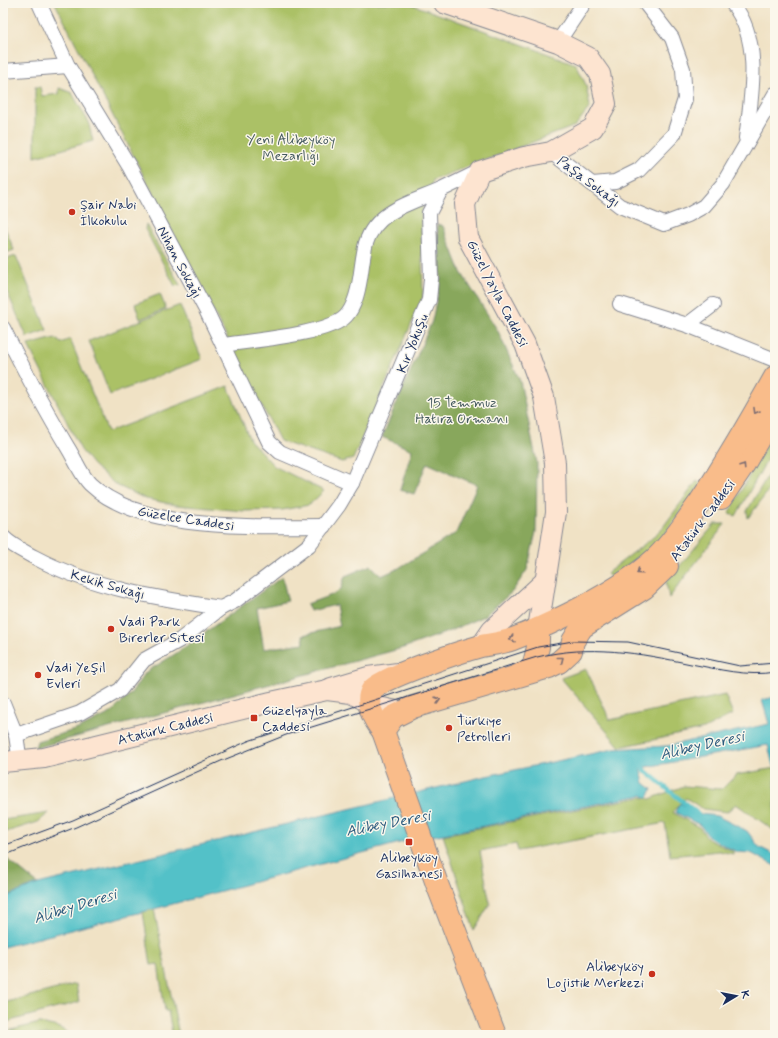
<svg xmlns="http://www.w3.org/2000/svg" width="778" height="1038" viewBox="0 0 778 1038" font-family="Mynerve,sans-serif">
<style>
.green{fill:#abc166;stroke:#637862}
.forest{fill:#88a75b;stroke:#526b5c}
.water{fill:#53c1c8;stroke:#377893}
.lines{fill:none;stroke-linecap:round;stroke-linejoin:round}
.stream{stroke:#53c1c8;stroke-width:4.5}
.street-casing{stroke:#868892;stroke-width:16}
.secondary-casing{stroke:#868892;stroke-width:22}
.primary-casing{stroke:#868892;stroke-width:24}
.street{stroke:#fff;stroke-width:14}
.secondary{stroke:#fde4d0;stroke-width:20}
.primary{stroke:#f9bc8a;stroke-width:22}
.tram{stroke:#1b2f5e;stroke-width:1}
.oneway{stroke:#7f6e72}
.poi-dot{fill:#c8321e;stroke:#fbf7ec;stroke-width:1.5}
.labels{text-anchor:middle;stroke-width:3;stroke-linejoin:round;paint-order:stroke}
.park-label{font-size:14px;fill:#465b60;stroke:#fbf7ec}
.street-label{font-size:14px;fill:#1b2f5e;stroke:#fbf7ec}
.poi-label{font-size:14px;fill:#1b2f5e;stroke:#fbf7ec;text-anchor:start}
.water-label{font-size:15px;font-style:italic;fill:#2c5b7e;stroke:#fbf7ec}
</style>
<rect width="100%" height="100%" fill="#fbf7ec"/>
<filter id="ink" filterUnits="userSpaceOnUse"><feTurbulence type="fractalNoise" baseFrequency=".025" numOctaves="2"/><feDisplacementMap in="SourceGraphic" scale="8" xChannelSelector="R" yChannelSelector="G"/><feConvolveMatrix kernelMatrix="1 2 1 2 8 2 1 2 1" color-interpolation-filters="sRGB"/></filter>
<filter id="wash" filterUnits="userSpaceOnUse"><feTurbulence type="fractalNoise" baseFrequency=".012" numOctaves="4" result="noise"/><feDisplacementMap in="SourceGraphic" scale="16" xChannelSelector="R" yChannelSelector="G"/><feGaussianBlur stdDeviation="0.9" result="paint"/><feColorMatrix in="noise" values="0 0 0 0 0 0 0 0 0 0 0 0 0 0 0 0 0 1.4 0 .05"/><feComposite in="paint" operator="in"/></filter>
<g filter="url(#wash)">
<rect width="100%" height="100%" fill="#f0e2c5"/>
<g class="green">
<path d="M55,3H408L576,64L586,85L590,107L575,126L433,180L421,213L423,297L353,459L342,462L280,441Z"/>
<path d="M35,87H40L42,96L59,94V88L72,93L88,121L93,141L35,157Z"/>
<path d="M3,223L14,250L3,254Z"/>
<path d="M146,224L180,285L175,286L145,229Z"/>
<path d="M16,256L47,330L27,337L3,283V260Z"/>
<path d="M160,294L166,309L140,319L135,304Z"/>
<path d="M180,305L202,359L110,395L89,341Z"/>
<path d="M55,338L61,343L70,339L108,432L228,386L250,440L274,466L324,491L309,505L282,510L244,511L176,505L146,499L116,485L93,465L81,450L28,345Z"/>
<path d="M775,428V445L736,516L729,513Z"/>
<path d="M775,463V482L748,518L747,511Z"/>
<path d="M697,481L701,484L656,546L610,577L607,573L651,539L663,527Z"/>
<path d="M715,524H725L669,598L666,582Z"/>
<path d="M586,669L610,720L725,695L733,714L704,729L620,747L561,678Z"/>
<path d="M775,768V831L736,804L727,812L703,809L686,798L672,812L700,828L709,840L733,851V854L719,851L670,856L665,823L518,851L516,844L480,851L490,904L474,930L443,835L641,797L650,799L684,786L722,789L736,775Z"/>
<path d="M49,813L38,822L3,833V820Z"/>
<path d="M154,909L179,1035H157L172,1032L168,1011H165L158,964L151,965L143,912Z"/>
<path d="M76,984L79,1002L3,1023V1003Z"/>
<path d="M40,1023L58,1027L72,1035H3V1032Z"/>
</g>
<g class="forest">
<path d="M437,224L443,226L461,272L498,331L520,381L537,463L536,532L527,570L512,592L484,616L445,633L403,648L35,748L37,741L78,729L111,713L130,694L146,672L175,654L282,577L288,601L257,608L264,649L304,643L303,635L340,626L336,605L310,611L307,604L334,594L341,589L345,576L371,565L381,576L397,569L456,533L477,485L427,463L414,494L400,490L412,450L382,437L432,321L441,278Z"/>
<path d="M7,859L38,884L3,898V861Z"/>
</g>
<g class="water">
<path d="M775,697V766H773L768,745L640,768L644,783L652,789L648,798L642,795L407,841L154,909L3,947V898L38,884L486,776L614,749L667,746L769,724L762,700Z"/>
<path d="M680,803L700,814L717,816L747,831L759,847L775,855V866L751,853L737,852L710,838L700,825L675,812Z"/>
</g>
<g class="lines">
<path class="stream" d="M637,764L698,814"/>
</g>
</g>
<g filter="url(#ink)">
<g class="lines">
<g class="street-casing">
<g id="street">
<path d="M39,3L68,66L129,166L207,312L269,442L280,452L352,483"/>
<path d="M732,3C762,40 752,94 746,138"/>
<path d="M558,42L584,3"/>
<path d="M3,71L68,66"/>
<path d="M551,152L620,206L664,224L688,215L704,206L723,184L775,94"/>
<path d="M593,184L615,182L639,170L674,134L685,99L683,69L672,38L645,3"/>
<path d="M620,304L687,325L775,360"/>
<path d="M687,325L713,305"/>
<path d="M3,328C24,370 44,408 68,448C75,459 81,475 90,484C141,533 257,526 324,526"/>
<path d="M223,345C249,341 330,334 346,316C355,306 358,291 360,279C362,267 363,254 366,243C376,210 414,202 441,190"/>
<path d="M3,537C12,546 23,551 34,557C92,588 157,598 221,608"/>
<path d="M3,703L16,735L20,762"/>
<path d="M16,735L80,713L120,690L144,660L180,640L221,608L235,601L309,545L339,505L352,483L429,300L431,279L429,213L441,190L480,171"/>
</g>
</g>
<g class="secondary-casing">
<g id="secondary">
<path d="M444,3L558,42L588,57L600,74L606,104L593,128L551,152L524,157L480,171L465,204L468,238L525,344L544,397L555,463L556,512L538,629"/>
<path d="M481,646L492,630L545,581"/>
<path d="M331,688L368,677L398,673"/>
<path d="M3,762L44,758L271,702L327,690L351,693L378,707L401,712"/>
</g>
</g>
<g class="primary-casing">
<g id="primary">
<path d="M721,498L744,464L775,410"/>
<path d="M519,675L533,668L538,647V629"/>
<path d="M383,731L393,717L413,707L549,667L559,662L571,651L573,641L582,627L644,588L667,566"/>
<path d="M495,1035L437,884L383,731C375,721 364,703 372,690C380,678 463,651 481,646C492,644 503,643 513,639C532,632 551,623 569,614C599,599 630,582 655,559C673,543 686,521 700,502C727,461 751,420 775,377"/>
</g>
</g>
<use href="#street" class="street"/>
<use href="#secondary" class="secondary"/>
<use href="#primary" class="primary"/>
<g class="tram">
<path d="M3,846L73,820L248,741L538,647L573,641L628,642L740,666L775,663"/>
<path d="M3,856L76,827L221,761L286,735L537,657C591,644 638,653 691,664C718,669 747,677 775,672"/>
</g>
</g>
<defs><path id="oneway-chevron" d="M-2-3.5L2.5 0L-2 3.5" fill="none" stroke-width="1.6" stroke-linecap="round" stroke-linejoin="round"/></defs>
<g class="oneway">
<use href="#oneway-chevron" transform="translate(756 411) rotate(120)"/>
<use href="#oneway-chevron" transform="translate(743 466) rotate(-57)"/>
<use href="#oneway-chevron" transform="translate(639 572) rotate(144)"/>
<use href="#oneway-chevron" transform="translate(512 639) rotate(161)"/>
<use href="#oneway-chevron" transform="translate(561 659) rotate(-38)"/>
<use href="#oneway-chevron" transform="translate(438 700) rotate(-16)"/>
</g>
</g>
<g class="poi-dot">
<circle cx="72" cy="212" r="4"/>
<circle cx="111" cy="629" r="4"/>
<circle cx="38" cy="675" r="4"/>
<rect x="250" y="714" width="8" height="8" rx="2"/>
<circle cx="449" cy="728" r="4"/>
<rect x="405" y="838" width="8" height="8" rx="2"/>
<circle cx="652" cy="974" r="4"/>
</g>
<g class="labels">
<g class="park-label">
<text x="291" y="144">Yeni Alibeyköy<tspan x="291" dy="16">Mezarlığı</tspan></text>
<text x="462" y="407">15 Temmuz<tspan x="462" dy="16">Hatıra Ormanı</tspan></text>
</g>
<g class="street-label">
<text transform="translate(589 181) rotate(37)" y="5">Paşa Sokağı</text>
<text transform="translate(180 262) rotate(62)" y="5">Nihan Sokağı</text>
<text transform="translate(498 293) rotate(63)" y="5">Güzel Yayla Caddesi</text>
<text transform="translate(412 343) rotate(-68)" y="5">Kır Yokuşu</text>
<text transform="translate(186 518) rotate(9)" y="5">Güzelce Caddesi</text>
<text transform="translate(702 520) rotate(-53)" y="5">Atatürk Caddesi</text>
<text transform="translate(108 584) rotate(16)" y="5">Kekik Sokağı</text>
<text transform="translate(165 728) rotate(-14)" y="5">Atatürk Caddesi</text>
</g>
<g class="poi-label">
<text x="80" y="209">Şair Nabi<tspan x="80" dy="16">İlkokulu</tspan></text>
<text x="119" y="626">Vadi Park<tspan x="119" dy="16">Birerler Sitesi</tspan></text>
<text x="46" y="672">Vadi Yeşil<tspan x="46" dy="16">Evleri</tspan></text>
<text x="262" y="715">Güzelyayla<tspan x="262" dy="16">Caddesi</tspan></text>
<text x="457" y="725">Türkiye<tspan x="457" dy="16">Petrolleri</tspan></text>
<text x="409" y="862" text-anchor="middle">Alibeyköy<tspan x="409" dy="16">Gasilhanesi</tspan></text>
<text x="644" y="971" text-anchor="end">Alibeyköy<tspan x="644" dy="16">Lojistik Merkezi</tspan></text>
</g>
<g class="water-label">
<text transform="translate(702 745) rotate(-13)" y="5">Alibey Deresi</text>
<text transform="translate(388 823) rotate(-11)" y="5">Alibey Deresi</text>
<text transform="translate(75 906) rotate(-17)" y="5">Alibey Deresi</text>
</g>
</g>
<rect width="778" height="1038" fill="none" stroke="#fbf7ec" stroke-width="16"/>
<g transform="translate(736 996) rotate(80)" stroke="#fbf7ec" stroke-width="3" paint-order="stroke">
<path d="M0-3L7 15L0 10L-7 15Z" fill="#1b2f5e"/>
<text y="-6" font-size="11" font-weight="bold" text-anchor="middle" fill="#1b2f5e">K</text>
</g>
</svg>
